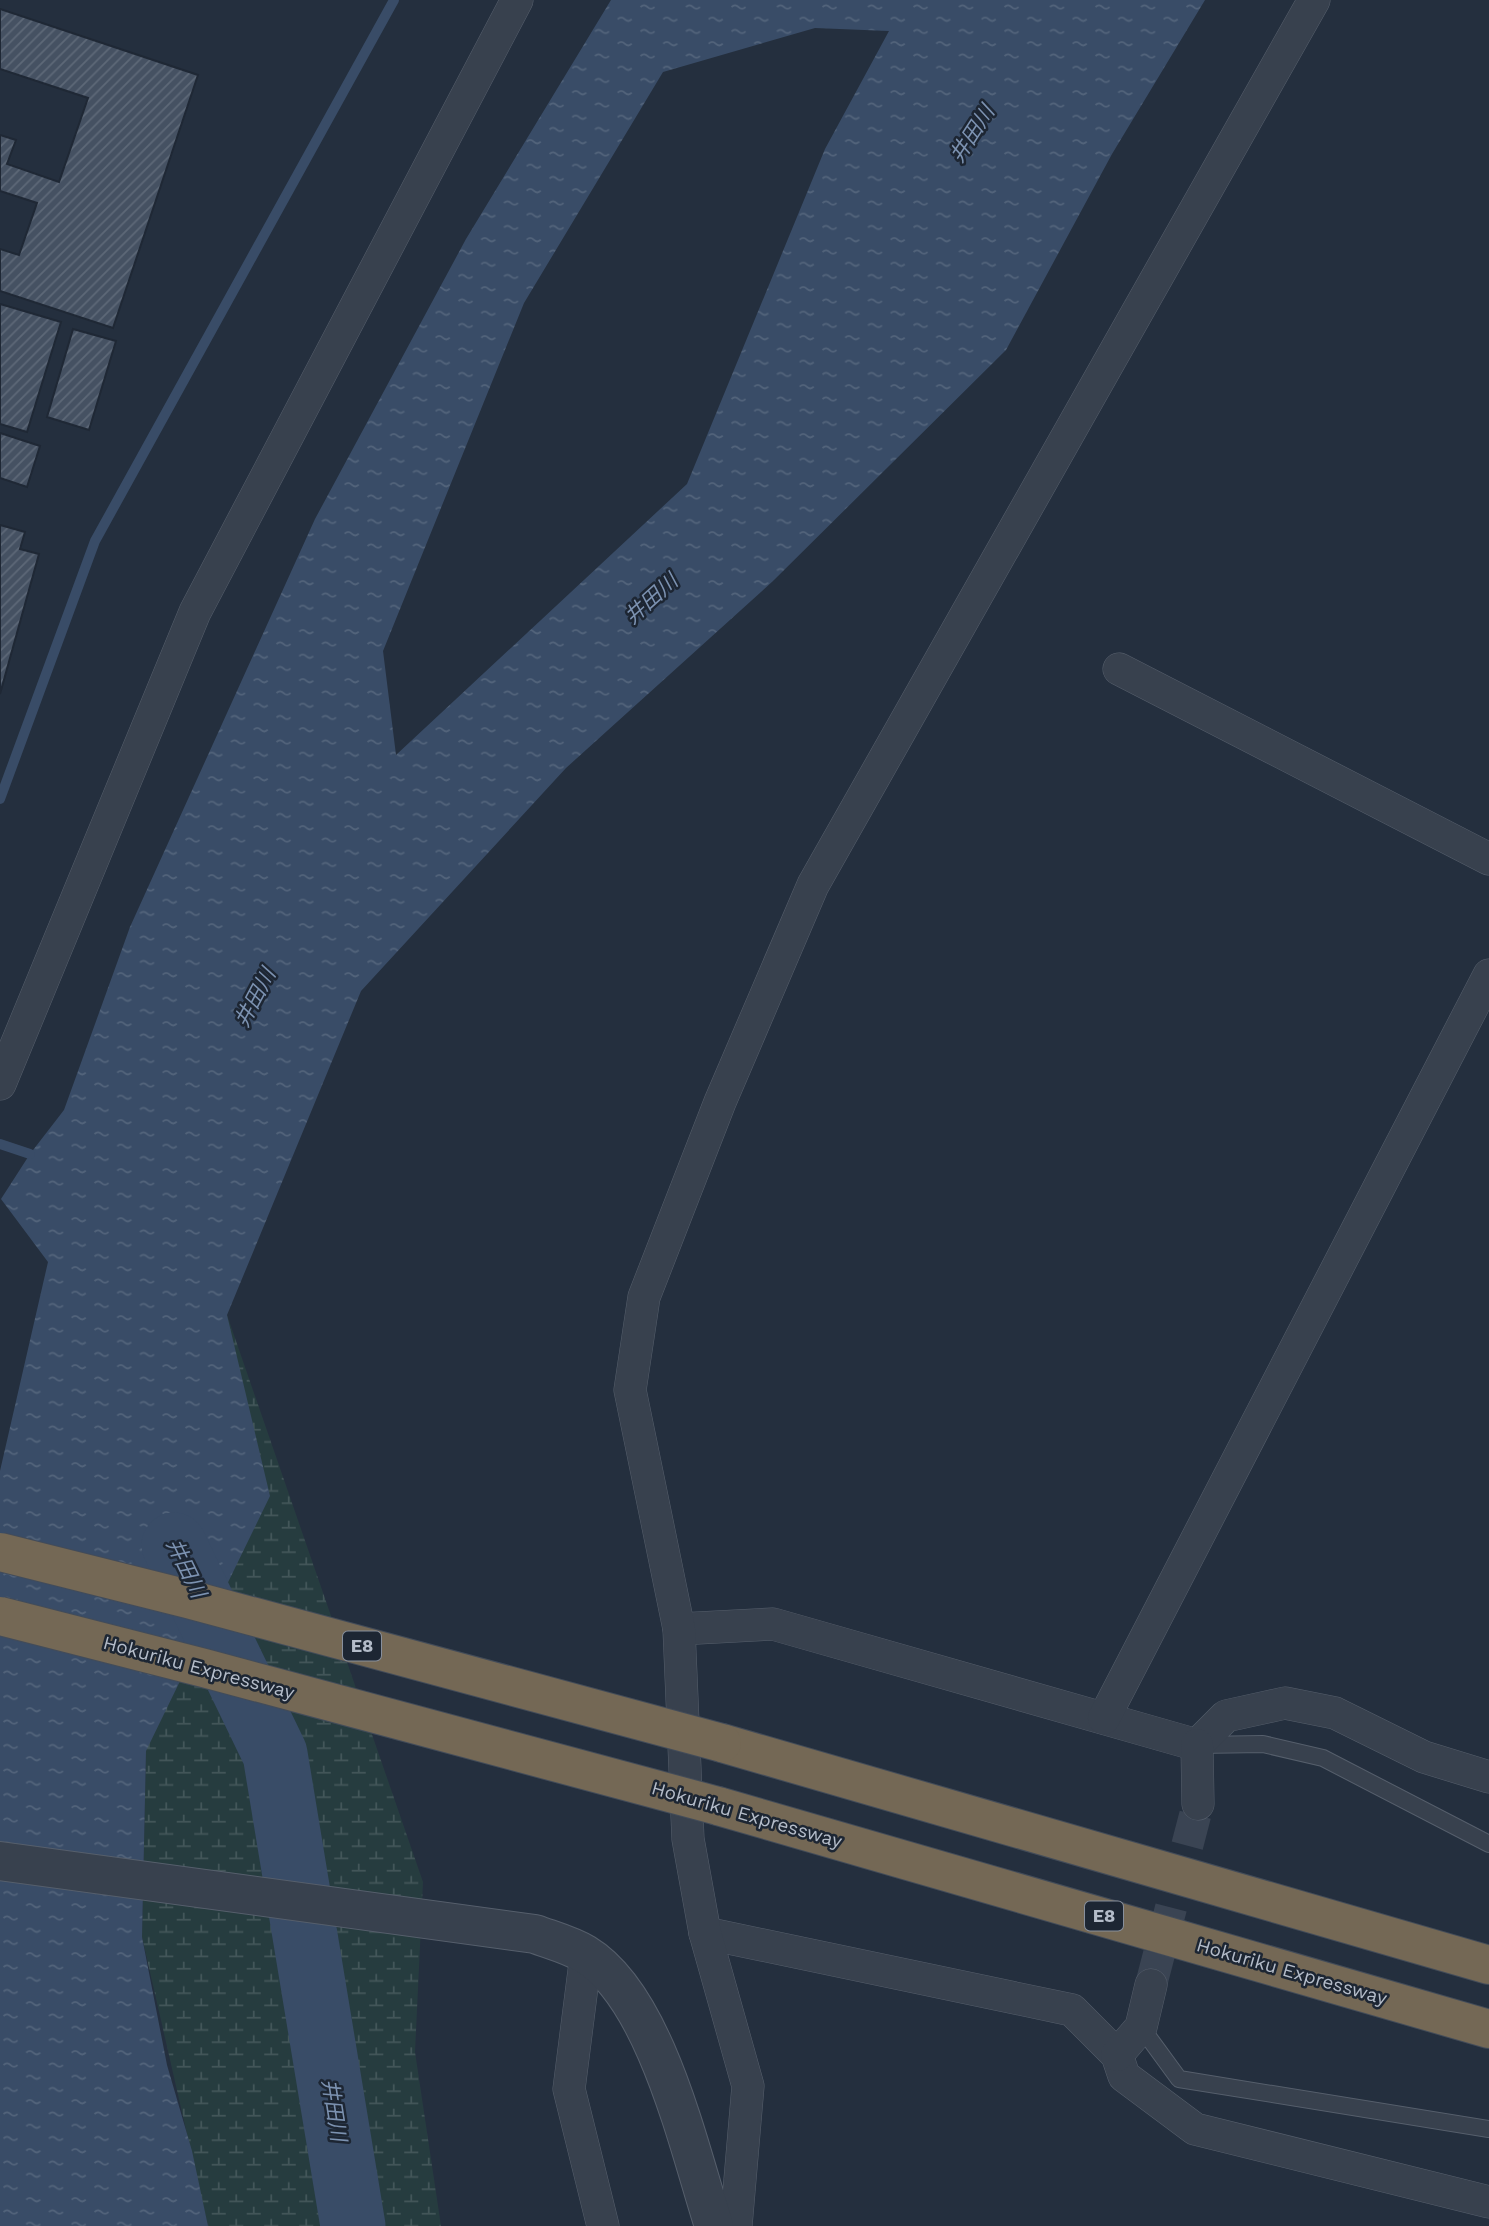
<svg xmlns="http://www.w3.org/2000/svg" width="1489" height="2226" viewBox="0 0 1489 2226" font-family="'Work Sans','Noto Sans JP',sans-serif">
<style>
.wetland{fill:url(#wetland-marsh)}
.water{fill:url(#water-ripples);fill-rule:evenodd}
.lines{fill:none;stroke-linecap:round;stroke-linejoin:round}
.stream{stroke:#394c67;stroke-width:10}
.river{stroke:#394c67;stroke-width:65}
.building{fill:url(#building-hatch);stroke:#1f2835;stroke-width:2}
.minor-tunnel{stroke:#3a4453;stroke-width:32;stroke-dasharray:32 16;stroke-linecap:butt}
.service-casing{stroke:#565f6c;stroke-width:18}
.minor-casing{stroke:#565f6c;stroke-width:33}
.tertiary-casing{stroke:#565f6c;stroke-width:40}
.motorway-casing{stroke:#434c59;stroke-width:40}
.service{stroke:#38414e;stroke-width:16}
.minor{stroke:#38414e;stroke-width:32}
.tertiary{stroke:#38414e;stroke-width:38}
.motorway{stroke:#746855;stroke-width:38}
.motorway-bridge-casing{stroke:#434c59;stroke-width:40;stroke-linecap:butt}
.motorway-bridge{stroke:#746855;stroke-width:38}
.labels{text-anchor:middle;stroke-width:5;stroke-linejoin:round;paint-order:stroke}
.shield{fill:#1d2633;stroke:#878f9c;stroke-width:2}
.shield-label{font-size:18px;font-weight:bold;fill:#b4bcc9}
.street-label{font-size:19px;fill:#b4bcc9;stroke:#1d2633}
.water-label{font-size:21px;font-style:italic;fill:#7c92b1;stroke:#1d2633}
</style>
<defs>
<pattern id="wetland-marsh" width="20" height="14" patternUnits="userSpaceOnUse" patternTransform="scale(1.75)"><rect width="20" height="14" fill="#263c3f"/><path d="M1 5h8M5 5V1M11 12h8M15 12V8" fill="none" stroke="#435659"/></pattern>
<pattern id="water-ripples" width="26" height="14" patternUnits="userSpaceOnUse" patternTransform="scale(1.75)"><rect width="26" height="14" fill="#394c67"/><path d="M2 4q2-2 4 0t4 0M15 11q2-2 4 0t4 0" fill="none" stroke="#53647b"/></pattern>
<pattern id="building-hatch" width="6" height="6" patternUnits="userSpaceOnUse" patternTransform="scale(1.75)"><rect width="6" height="6" fill="#455162"/><path d="M-1 1l2-2M0 6l6-6M5 7l2-2" fill="none" stroke="#5d6877"/></pattern>
</defs>
<rect width="100%" height="100%" fill="#242f3e"/>
<path class="wetland" d="M227,1315L423,1882L415,2052L441,2226H208L142,1937L146,1751Z"/>
<path class="water" d="M611,0H1205L1112,154L1006,350L773,581L566,768L361,991L227,1315L270,1496L146,1751L142,1937L167,2065L192,2151L208,2226H0V1471L48,1262L1,1199L30,1154L64,1110L130,927L315,519L466,239ZM815,28L889,31L825,149L687,484L396,755L383,651L524,303L663,72Z"/>
<g class="lines">
<g class="stream">
<path d="M0,799L95,541L394,0"/>
<path d="M0,1144L30,1154"/>
</g>
<path class="river" d="M174,1545L275,1754L353,2226"/>
</g>
<g class="building">
<path d="M0,9L198,75L113,328L0,291V249L19,255L37,203L0,191V135L16,140L7,164L59,182L88,98L0,69Z"/>
<path d="M0,304L61,322L27,432L0,424Z"/>
<path d="M73,329L116,341L89,430L47,417Z"/>
<path d="M0,433L40,446L27,487L0,478Z"/>
<path d="M0,525L25,532L20,549L39,554L0,694Z"/>
</g>
<g class="lines">
<path class="minor-tunnel" d="M1151,1985L1198,1804"/>
<g class="service-casing">
<g id="service">
<path d="M1199,1745L1263,1744L1323,1758L1489,1844"/>
<path d="M1141,2027L1179,2079L1489,2129"/>
</g>
</g>
<g class="minor-casing">
<g id="minor">
<path d="M1119,669L1489,859"/>
<path d="M0,1084L195,612L517,0"/>
<path d="M679,1629L773,1624L1197,1745L1226,1716L1285,1703L1335,1713L1424,1757L1489,1777"/>
<path d="M1104,1718L1489,975"/>
<path d="M1197,1745L1198,1804"/>
<path d="M705,1933L1072,2010L1117,2055L1124,2076L1195,2129L1489,2202"/>
<path d="M586,1955L569,2089L603,2226"/>
<path d="M1117,2055L1141,2027L1151,1985"/>
<path d="M736,2226L748,2086L705,1933L688,1839L679,1629L630,1390L644,1297L720,1102L813,885L1314,0"/>
</g>
</g>
<g class="tertiary-casing">
<path id="tertiary" d="M0,1861L535,1934C551,1940 570,1945 585,1954C656,1997 689,2149 714,2226"/>
</g>
<g class="motorway-casing">
<g id="motorway">
<path d="M722,1743L1489,1965"/>
<path d="M718,1806L1489,2029"/>
</g>
</g>
<use href="#service" class="service"/>
<use href="#minor" class="minor"/>
<use href="#tertiary" class="tertiary"/>
<use href="#motorway" class="motorway"/>
<g class="motorway-bridge-casing">
<g id="motorway-bridge">
<path d="M0,1552L188,1599L722,1743"/>
<path d="M0,1616L204,1668L718,1806"/>
</g>
</g>
<use href="#motorway-bridge" class="motorway-bridge"/>
</g>
<g class="labels">
<g class="shield">
<rect x="343" y="1631.5" width="38" height="29" rx="5"/>
<rect x="1085" y="1901.5" width="38" height="29" rx="5"/>
</g>
<g class="shield-label">
<text x="362" y="1652">E8</text>
<text x="1104" y="1922">E8</text>
</g>
<g class="street-label">
<text transform="translate(199 1667) rotate(15)" y="7">Hokuriku Expressway</text>
<text transform="translate(747 1814) rotate(16)" y="7">Hokuriku Expressway</text>
<text transform="translate(1292 1971) rotate(16)" y="7">Hokuriku Expressway</text>
</g>
<g class="water-label">
<text transform="translate(972 134) rotate(-57)" y="7">井田川</text>
<text transform="translate(651 599) rotate(-42)" y="7">井田川</text>
<text transform="translate(255 998) rotate(-62)" y="7">井田川</text>
<text transform="translate(186 1568) rotate(64)" y="7">井田川</text>
<text transform="translate(334 2110) rotate(81)" y="7">井田川</text>
</g>
</g>
</svg>
